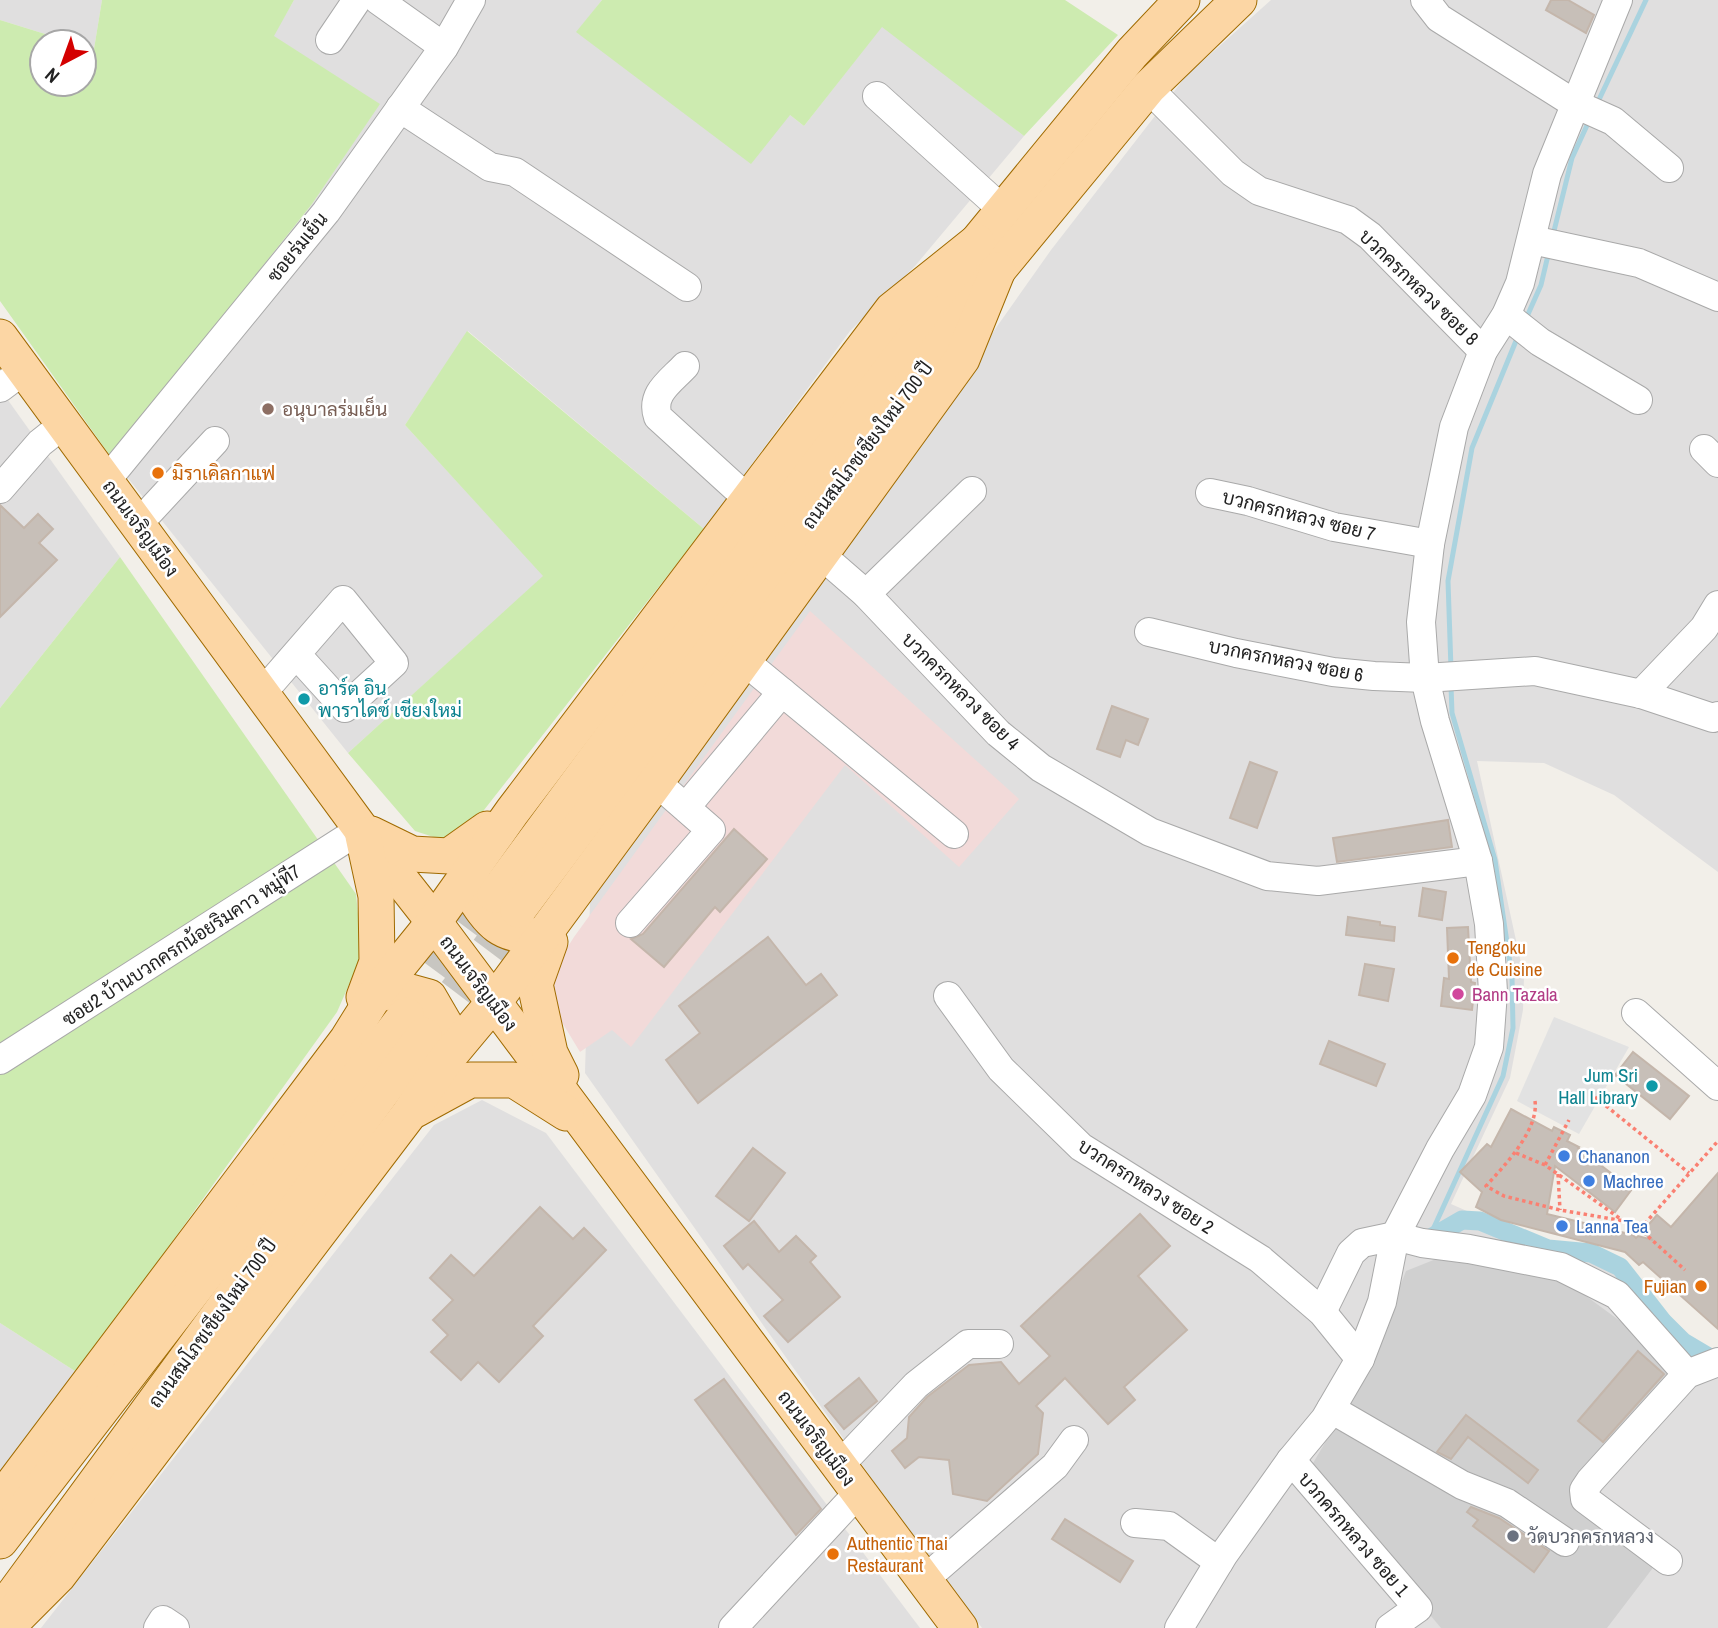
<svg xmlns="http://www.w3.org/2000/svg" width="1718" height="1628" viewBox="0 0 1718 1628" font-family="'Archivo Narrow',Sarabun,sans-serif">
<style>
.residential{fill:#e0dfdf}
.commercial{fill:#f2dad9}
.religious{fill:#d0d0d0}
.grass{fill:#cdebb0}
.parking{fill:#e2e2e2}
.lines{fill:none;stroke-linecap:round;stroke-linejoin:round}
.stream{stroke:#aad3df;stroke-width:5}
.canal{stroke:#aad3df;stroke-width:19}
.building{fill:#c7bfb8;stroke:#c4b6ab;stroke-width:2}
.major-tunnel{stroke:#c8c6c1;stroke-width:35;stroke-dasharray:35 18;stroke-linecap:butt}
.minor-casing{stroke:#a9a9a9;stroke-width:30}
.major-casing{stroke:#a06b00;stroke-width:37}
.path{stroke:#fa8072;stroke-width:3.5;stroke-dasharray:3.5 3.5;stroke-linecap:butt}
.minor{stroke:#fff;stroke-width:28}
.major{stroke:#fcd6a4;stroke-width:35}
.education-dot{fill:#8d6e63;stroke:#fff;stroke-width:2.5}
.food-dot{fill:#e8710a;stroke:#fff;stroke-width:2.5}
.culture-dot{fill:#0f9aa8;stroke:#fff;stroke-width:2.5}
.hotel-dot{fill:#d1479c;stroke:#fff;stroke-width:2.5}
.shop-dot{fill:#3f7fe0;stroke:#fff;stroke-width:2.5}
.worship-dot{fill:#6b7280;stroke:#fff;stroke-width:2.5}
.labels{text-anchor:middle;stroke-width:5;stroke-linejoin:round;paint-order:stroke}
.street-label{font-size:19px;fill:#222;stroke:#fff}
.education-label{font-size:19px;fill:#785e54;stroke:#fff;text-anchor:start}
.food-label{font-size:19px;fill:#c56008;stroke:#fff;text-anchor:start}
.culture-label{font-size:19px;fill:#0d838f;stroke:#fff;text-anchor:start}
.hotel-label{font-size:19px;fill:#b23c85;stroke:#fff;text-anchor:start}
.shop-label{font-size:19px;fill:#366cbe;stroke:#fff;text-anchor:start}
.worship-label{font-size:19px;fill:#5b616d;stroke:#fff;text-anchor:start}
</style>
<rect width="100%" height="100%" fill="#f2efe9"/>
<g class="residential">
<path d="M0,0H102L94,49L84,46V42H71L0,20Z"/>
<path d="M294,0H602L577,32L790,115L804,126L882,26L1024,136L915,266L850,331L704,529L468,331L405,425L544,576L348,753L111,457L312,204L379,104L273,36Z"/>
<path d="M1271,0H1718V872L1614,795L1544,763L1477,761L1524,977L1523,1010L1510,1078L1451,1204L1501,1226L1623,1260L1663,1310L1696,1341L1718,1351V1628H982L872,1479L585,1073L590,902L1051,250L1186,76Z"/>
<path d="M0,389L120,557L0,708Z"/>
<path d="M482,1100L546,1133L920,1628H41L434,1125Z"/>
<path d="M0,1323L78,1373L0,1484Z"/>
</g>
<path class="commercial" d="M810,611L1019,799L959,867L845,765L631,1047L612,1030L580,1052L551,1004L553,970L574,937Z"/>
<path class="religious" d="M1446,1255L1567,1282L1620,1321L1676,1377L1579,1484L1665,1552L1607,1628H1441L1309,1470L1366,1373L1406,1271Z"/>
<g class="grass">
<path d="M102,0H294L274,36L380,104L312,204L111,457L0,301V20L71,42H42V84H84V46L94,49Z"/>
<path d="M602,0H1065L1118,35L1024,136L882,27L804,126L790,115L751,164L576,32Z"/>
<path d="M467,331L704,529L477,819L446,841L415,831L348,753L543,576L405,425Z"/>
<path d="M120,557L356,894L362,955L337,1012L78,1373L0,1323V708Z"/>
</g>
<path class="parking" d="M1554,1017L1629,1047L1579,1134L1517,1101Z"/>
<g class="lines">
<g class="stream">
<path d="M1596,106L1646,0"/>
<path d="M1553,235L1572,158L1589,121"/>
<path d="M1525,321L1541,285L1549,251"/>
<path d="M1451,669L1448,581L1472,448L1518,336"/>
<path d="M1430,1236L1503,1076L1513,1028L1512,977L1495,860L1452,713L1451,686"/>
</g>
<path class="canal" d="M1429,1239L1462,1220L1480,1221L1548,1249L1591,1253L1620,1267L1663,1322L1683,1342L1710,1358L1718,1357"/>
</g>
<g class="building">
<path d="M1551,0H1568L1594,15L1586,33L1546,10Z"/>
<path d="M0,505L24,528L38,514L53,529L39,543L57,560L0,617Z"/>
<path d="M1112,706L1148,719L1138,745L1126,740L1120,757L1097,749Z"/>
<path d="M1250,762L1277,772L1257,828L1230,818Z"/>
<path d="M1448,820L1452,847L1337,862L1333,838Z"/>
<path d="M734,829L767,859L720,912L715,907L664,967L631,939L643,934Z"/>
<path d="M1423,888L1446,892L1442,920L1419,916Z"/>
<path d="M1348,917L1380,922V925L1395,927L1394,941L1346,935Z"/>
<path d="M1468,927L1471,982L1475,983L1472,1010L1441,1006L1444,978L1449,979L1447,928Z"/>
<path d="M768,937L806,985L821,974L837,995L698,1103L666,1060L700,1033L679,1006Z"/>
<path d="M1365,964L1394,969L1388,1001L1359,995Z"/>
<path d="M1329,1041L1385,1064L1376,1086L1320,1064Z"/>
<path d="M1633,1052L1689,1096L1670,1119L1615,1075Z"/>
<path d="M1511,1109L1552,1131L1554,1127L1570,1135L1567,1141L1579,1147L1578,1148L1632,1189L1615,1212L1555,1166L1547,1214L1633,1235L1636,1238L1638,1236L1653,1240L1642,1232L1657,1215L1671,1227L1718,1173V1329L1643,1262L1639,1265L1625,1252L1501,1220L1476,1207L1482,1192L1460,1172L1487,1144L1491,1147Z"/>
<path d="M753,1148L785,1173L749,1221L716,1196Z"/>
<path d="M540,1207L573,1239L584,1228L606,1250L533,1326L543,1336L499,1382L478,1362L461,1380L431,1352L448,1335L433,1320L453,1300L430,1278L451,1255L474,1276Z"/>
<path d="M1140,1214L1170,1246L1138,1276L1187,1330L1124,1387L1135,1400L1108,1424L1065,1378L1036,1406L1043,1413L1038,1454L987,1501L953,1494L949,1460L919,1457L905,1468L892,1451L907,1438L909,1417L927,1397L969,1365L1001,1362L1019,1384L1050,1356L1021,1326Z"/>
<path d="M754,1221L779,1252L796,1236L816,1256L810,1262L840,1297L788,1342L764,1316L783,1300L748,1264L743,1269L724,1246Z"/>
<path d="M1638,1351L1664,1374L1603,1442L1578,1421Z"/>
<path d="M859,1378L877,1401L844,1429L825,1406Z"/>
<path d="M724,1379L821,1509L796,1535L695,1400Z"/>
<path d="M1466,1415L1538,1470L1528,1483L1468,1437L1451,1459L1437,1452Z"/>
<path d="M1471,1507L1499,1518L1549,1551L1534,1572L1473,1526L1478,1520L1467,1512Z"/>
<path d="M1065,1519L1133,1561L1120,1582L1052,1539Z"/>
</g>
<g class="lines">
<g class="major-tunnel">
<path d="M406,1015L495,895"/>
<path d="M424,1035L518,910"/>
</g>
<g class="minor-casing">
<g id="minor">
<path d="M378,0L444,47"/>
<path d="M1425,0L1439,18L1575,104L1613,121L1669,168"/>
<path d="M330,40L357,0"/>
<path d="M1148,88L1233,173L1259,191L1348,220L1370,236L1483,351"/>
<path d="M877,96L1003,210"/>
<path d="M400,108L490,167L515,172L687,287"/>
<path d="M1532,240L1639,263L1718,297"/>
<path d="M1506,315L1540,342L1638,400"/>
<path d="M685,366C670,382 650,394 658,417L748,499"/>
<path d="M0,388L24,370"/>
<path d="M1704,449L1718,463"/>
<path d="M106,481L326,212L444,47L471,0"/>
<path d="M0,489L40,443L64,424"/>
<path d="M1210,493L1248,501L1334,527L1430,544"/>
<path d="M138,524L215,441"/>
<path d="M820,554L866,594L998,733L1041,768L1150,832L1267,876L1318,881L1478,861"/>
<path d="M866,594L972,491"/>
<path d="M1149,632L1236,653L1333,672L1374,676L1425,678L1535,671L1641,694L1713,718L1718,716"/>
<path d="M744,661L782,692"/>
<path d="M263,692L343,600L394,663L345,708L296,654"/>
<path d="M1641,694L1704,628L1718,605"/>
<path d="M686,807L782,692L954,834"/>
<path d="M630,923L711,830L656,782"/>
<path d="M948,996L1001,1069L1081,1147L1260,1259L1322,1312L1360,1359"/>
<path d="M1636,1013L1718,1086"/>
<path d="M0,1060L361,829"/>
<path d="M1322,1312L1351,1253L1362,1243L1395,1236L1422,1243L1469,1249L1561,1267L1617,1295L1687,1374"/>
<path d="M1331,1409L1462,1485L1507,1503L1565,1542"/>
<path d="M1291,1460L1418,1608L1390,1628"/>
<path d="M838,1467L916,1385L968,1344H999"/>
<path d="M1135,1523L1169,1526L1219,1562"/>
<path d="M1668,1561L1585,1499L1584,1490L1590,1481L1687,1374L1718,1362"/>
<path d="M924,1580L1055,1466L1074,1440"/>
<path d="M158,1628L163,1620L175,1628"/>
<path d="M733,1628L858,1493"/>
<path d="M1179,1628L1224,1554L1291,1460L1325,1419L1360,1359L1382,1302L1395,1236L1440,1149L1472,1095L1489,1047L1493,992L1489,924L1478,861L1435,721L1425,678L1421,622L1430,544L1454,427L1483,351L1506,315L1520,283L1547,174L1618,0"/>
</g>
</g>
<g class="major-casing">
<g id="major">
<path d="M0,337L361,829L434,922L960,1628"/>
<path d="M371,834L412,854L449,856L487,829"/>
<path d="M363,836L376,896L377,962L364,997"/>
<path d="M472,877L470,891C491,924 499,936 541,936"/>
<path d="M495,895L977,242L1132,53L1182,0"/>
<path d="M518,910L998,270L1148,88L1239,0"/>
<path d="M550,942L535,984L550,1053L561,1075"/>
<path d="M375,995L400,989L429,997L447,1028L444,1062"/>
<path d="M415,1110L470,1080H514L566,1113"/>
<path d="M0,1501L347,1040L375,995L434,922L512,812L892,310L977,242"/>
<path d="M0,1541L406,1015"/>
<path d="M8,1602L424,1035"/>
<path d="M6,1628L58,1576L409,1114L444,1062L494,1002L656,782L962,359L998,270"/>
</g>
</g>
<g class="path">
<path d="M1595,1097L1689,1173"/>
<path d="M1535,1101C1539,1130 1504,1166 1486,1186L1504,1196L1560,1210L1624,1221L1640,1229L1685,1270"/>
<path d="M1516,1153L1545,1165L1622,1220"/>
<path d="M1545,1165L1569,1120"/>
<path d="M1558,1174L1560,1210"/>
<path d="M1640,1229L1718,1141"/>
</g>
<use href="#minor" class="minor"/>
<use href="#major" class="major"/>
</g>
<circle class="education-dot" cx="268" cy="409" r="7"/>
<g class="food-dot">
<circle cx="158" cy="473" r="7"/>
<circle cx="1453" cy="958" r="7"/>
<circle cx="1701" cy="1286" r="7"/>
<circle cx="833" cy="1554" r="7"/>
</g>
<g class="culture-dot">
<circle cx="304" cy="699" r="7"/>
<circle cx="1652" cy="1086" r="7"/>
</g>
<circle class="hotel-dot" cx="1458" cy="994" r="7"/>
<g class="shop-dot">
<circle cx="1564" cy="1156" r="7"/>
<circle cx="1589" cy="1181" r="7"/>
<circle cx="1562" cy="1226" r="7"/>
</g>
<circle class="worship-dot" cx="1513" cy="1536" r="7"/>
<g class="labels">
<g class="street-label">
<text transform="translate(297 247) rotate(-51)" y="7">ซอยร่มเย็น</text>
<text transform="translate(1419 287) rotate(44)" y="7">บวกครกหลวง ซอย 8</text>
<text transform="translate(867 445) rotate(-53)" y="7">ถนนสมโภชเชียงใหม่ 700 ปี</text>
<text transform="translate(1299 515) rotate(14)" y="7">บวกครกหลวง ซอย 7</text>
<text transform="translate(141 528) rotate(54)" y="7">ถนนเจริญเมือง</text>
<text transform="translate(1286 660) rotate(11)" y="7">บวกครกหลวง ซอย 6</text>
<text transform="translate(961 691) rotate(45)" y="7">บวกครกหลวง ซอย 4</text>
<text transform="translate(181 945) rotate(-33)" y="7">ซอย2 บ้านบวกครกน้อยริมคาว หมู่ที7</text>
<text transform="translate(479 983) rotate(53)" y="7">ถนนเจริญเมือง</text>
<text transform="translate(1146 1186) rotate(33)" y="7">บวกครกหลวง ซอย 2</text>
<text transform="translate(212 1323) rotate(-54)" y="7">ถนนสมโภชเชียงใหม่ 700 ปี</text>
<text transform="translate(817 1438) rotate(53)" y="7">ถนนเจริญเมือง</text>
<text transform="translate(1354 1534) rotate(49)" y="7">บวกครกหลวง ซอย 1</text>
</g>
<g class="education-label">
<text x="282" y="416">อนุบาลร่มเย็น</text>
</g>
<g class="food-label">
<text x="172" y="480">มิราเคิลกาแฟ</text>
<text x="1467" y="954">Tengoku<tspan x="1467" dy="22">de Cuisine</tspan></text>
<text x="1687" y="1293" text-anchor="end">Fujian</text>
<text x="847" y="1550">Authentic Thai<tspan x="847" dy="22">Restaurant</tspan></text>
</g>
<g class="culture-label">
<text x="318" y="695">อาร์ต อิน<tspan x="318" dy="22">พาราไดซ์ เชียงใหม่</tspan></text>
<text x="1638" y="1082" text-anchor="end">Jum Sri<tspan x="1638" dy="22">Hall Library</tspan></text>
</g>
<g class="hotel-label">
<text x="1472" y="1001">Bann Tazala</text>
</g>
<g class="shop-label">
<text x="1578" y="1163">Chananon</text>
<text x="1603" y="1188">Machree</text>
<text x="1576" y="1233">Lanna Tea</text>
</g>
<g class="worship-label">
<text x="1527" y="1543">วัดบวกครกหลวง</text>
</g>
</g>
<g transform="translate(63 63) rotate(221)"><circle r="33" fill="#ffffff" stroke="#a7a7a7" stroke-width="2"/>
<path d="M0-5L12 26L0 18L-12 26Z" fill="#d40000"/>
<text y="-10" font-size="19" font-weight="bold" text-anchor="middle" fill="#222222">N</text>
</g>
</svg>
